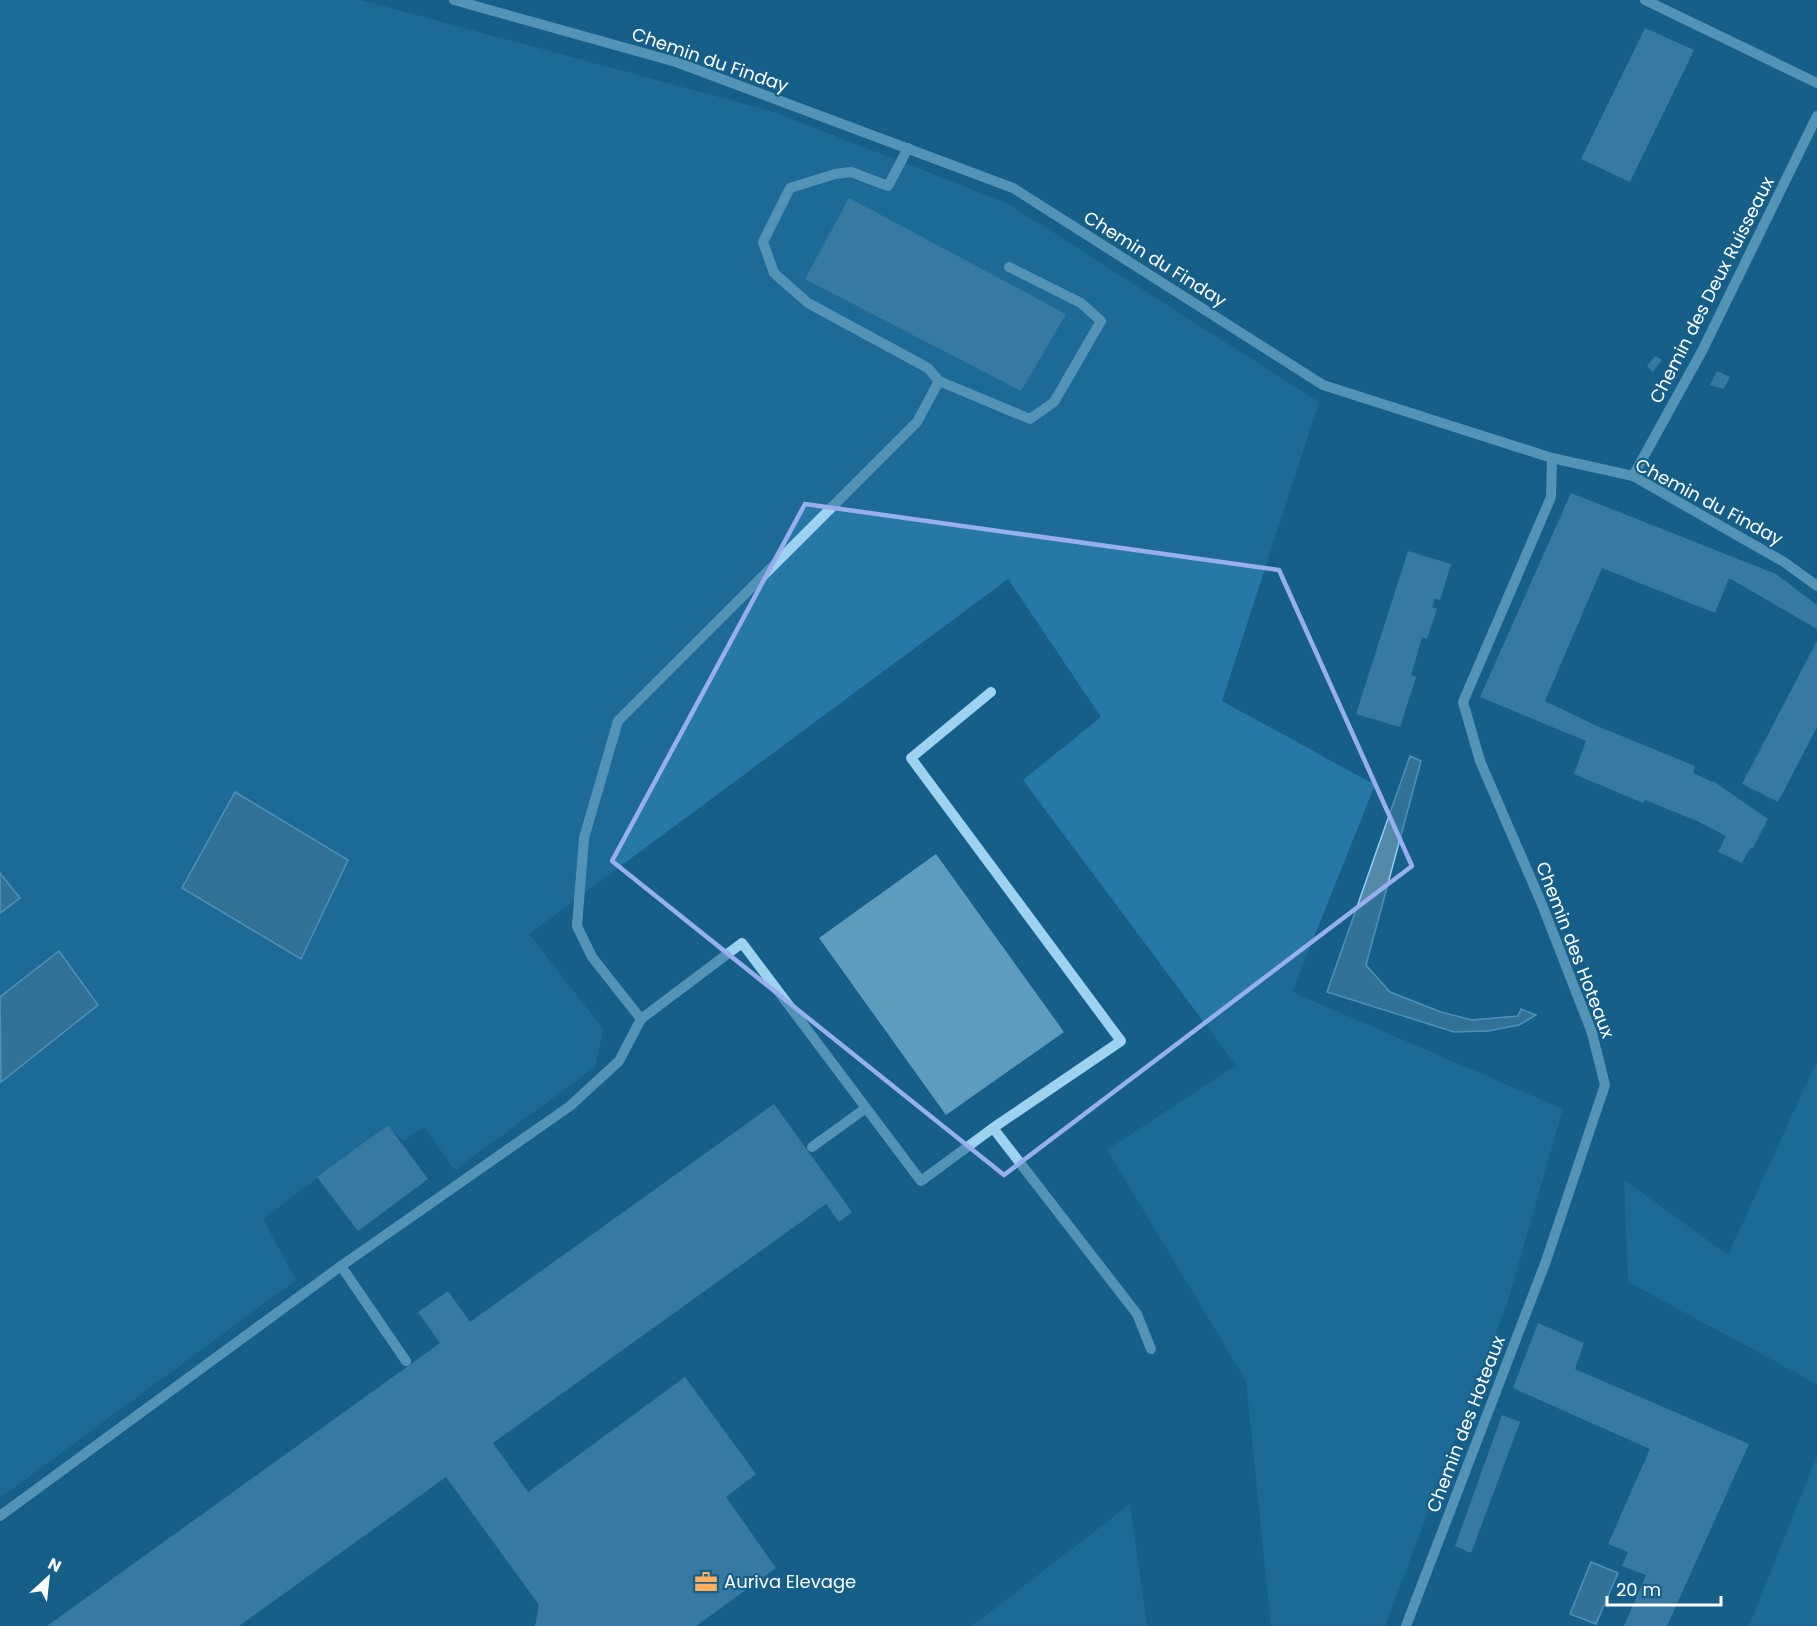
<svg xmlns="http://www.w3.org/2000/svg" width="1817" height="1626" viewBox="0 0 1817 1626" font-family="Poppins,sans-serif">
<style>
.green{fill:#2679a6}
.water{fill:#5589a8;stroke:#90d0f1;stroke-width:1.5}
.building{fill:#5e9cbe}
.lines{fill:none;stroke-linecap:round;stroke-linejoin:round}
.minor{stroke:#9ed2ee;stroke-width:10}
.marked{fill:none;stroke:#99afed;stroke-width:4.5;stroke-linejoin:round}
.labels{text-anchor:middle;stroke-width:4.5;stroke-linejoin:round;paint-order:stroke}
.street-label{font-size:18px;fill:#fff;stroke:#165f89}
.poi-label{font-size:18px;fill:#fff;stroke:#165f89;text-anchor:start}
</style>
<rect width="100%" height="100%" fill="#165f89"/>
<g class="green">
<path d="M0,0H361L774,112L1007,203L1319,402L1222,701L1375,785L1292,992L1563,1109L1507,1304L1385,1626H1271L1246,1381L1107,1150L1236,1065L1023,780L1101,717L1008,579L529,934L603,1029L595,1067L455,1170L424,1127L403,1141L387,1125L263,1219L296,1280L0,1498Z"/>
<path d="M1817,1061V1384L1628,1282L1624,1180L1728,1255Z"/>
<path d="M1817,1456V1626H1749Z"/>
<path d="M1130,1504L1147,1626H972Z"/>
</g>
<g class="water">
<path d="M1410,756L1421,761L1366,965L1390,992L1441,1012L1472,1020L1518,1016L1521,1009L1536,1015L1519,1025L1488,1031L1454,1032L1327,992Z"/>
<path d="M235,792L348,860L301,959L182,888Z"/>
<path d="M0,873L20,898L0,913Z"/>
<path d="M59,951L98,1005L1,1082L0,997Z"/>
<path d="M1591,1562L1618,1573L1596,1624L1570,1614Z"/>
</g>
<g class="building">
<path d="M1645,28L1694,50L1630,182L1581,159Z"/>
<path d="M849,198L1066,314L1021,391L805,279Z"/>
<path d="M1655,356L1662,360L1653,372L1647,366Z"/>
<path d="M1717,371L1730,377L1724,389L1710,385Z"/>
<path d="M1571,493L1776,574L1817,605V629L1729,578L1715,613L1602,568L1545,701L1597,726L1695,766L1693,773L1712,782L1713,781L1768,819L1753,848H1750L1742,863L1718,852L1726,836L1697,821L1645,800L1643,803L1574,774L1586,741L1480,697Z"/>
<path d="M1408,551L1451,564L1440,600L1435,598L1432,607L1437,609L1427,639L1422,637L1411,675L1416,677L1400,727L1356,714Z"/>
<path d="M1817,641V727L1778,802L1742,784Z"/>
<path d="M936,854L1064,1032L946,1115L819,938Z"/>
<path d="M774,1104L852,1212L839,1222L826,1204L493,1443L528,1492L685,1377L756,1474L726,1497L776,1568L696,1626H535L539,1605L446,1477L239,1626H47L440,1343L418,1312L448,1291L470,1322Z"/>
<path d="M388,1125L428,1179L358,1231L317,1177Z"/>
<path d="M1538,1323L1584,1343L1575,1369L1749,1444L1667,1626H1624L1646,1575L1622,1566L1628,1552L1608,1544L1650,1449L1513,1388Z"/>
<path d="M1502,1415L1520,1422L1471,1553L1455,1546Z"/>
</g>
<g class="lines">
<g class="minor">
<path d="M454,0L676,62L1013,188L1323,385L1552,458L1633,476L1784,562L1817,586"/>
<path d="M1645,0L1817,83"/>
<path d="M939,381L1030,419L1054,402L1101,321L1081,303L1009,267"/>
<path d="M1633,476L1702,351L1817,116"/>
<path d="M991,692L911,758L1121,1041L993,1128L1137,1314L1151,1349"/>
<path d="M641,1019L742,943L921,1181L993,1128"/>
<path d="M812,1147L866,1108"/>
<path d="M341,1266L406,1361"/>
<path d="M0,1516L341,1266L570,1106L619,1061L641,1019L592,957L577,926L584,838L618,721L917,422L939,381L928,368L808,303L774,273L763,242L790,188L835,174L851,172L888,186L908,148"/>
<path d="M1406,1626L1546,1261L1605,1085L1592,1033L1541,902L1480,761L1463,702L1551,497L1552,458"/>
</g>
</g>
<path d="M0 0H1817V1626H0ZM805,504L1279,570L1412,866L1004,1175L612,861Z" fill="#165f89" fill-opacity=".55" fill-rule="evenodd"/>
<path class="marked" d="M805,504L1279,570L1412,866L1004,1175L612,861Z"/>
<defs>
<g id="office-bare" transform="scale(1.8)"><path d="M-6-3h4V-5.5h4V-3h4V5H-6ZM-1-4.5V-3h2v-1.5ZM-6 0V1H6V0Z" fill="#ffaf5b" stroke="#165f89" stroke-width="2.5" paint-order="stroke"/></g>
</defs>
<g fill-rule="evenodd">
<use href="#office-bare" x="706" y="1582"/>
</g>
<g class="labels">
<g class="street-label">
<text transform="translate(710 60) rotate(19)" y="6">Chemin du Finday</text>
<text transform="translate(1155 259) rotate(32)" y="6">Chemin du Finday</text>
<text transform="translate(1712 290) rotate(-63)" y="6">Chemin des Deux Ruisseaux</text>
<text transform="translate(1709 502) rotate(28)" y="6">Chemin du Finday</text>
<text transform="translate(1575 950) rotate(69)" y="6">Chemin des Hoteaux</text>
<text transform="translate(1466 1424) rotate(-69)" y="6">Chemin des Hoteaux</text>
</g>
<g class="poi-label">
<text x="724" y="1588">Auriva Elevage</text>
</g>
</g>
<g transform="translate(48 1578) rotate(27)" stroke="#165f89" stroke-width="4.5" paint-order="stroke">
<path d="M0-4.5L10 22L0 15L-10 22Z" fill="#ffffff"/>
<text y="-9" font-size="16" font-weight="bold" text-anchor="middle" fill="#ffffff">N</text>
</g>
<path d="M1607 1596v9h114v-9" fill="none" stroke="#ffffff" stroke-width="3"/>
<text x="1616" y="1596" font-size="18" fill="#ffffff" stroke="#165f89" stroke-width="4.5" paint-order="stroke">20 m</text>
</svg>
